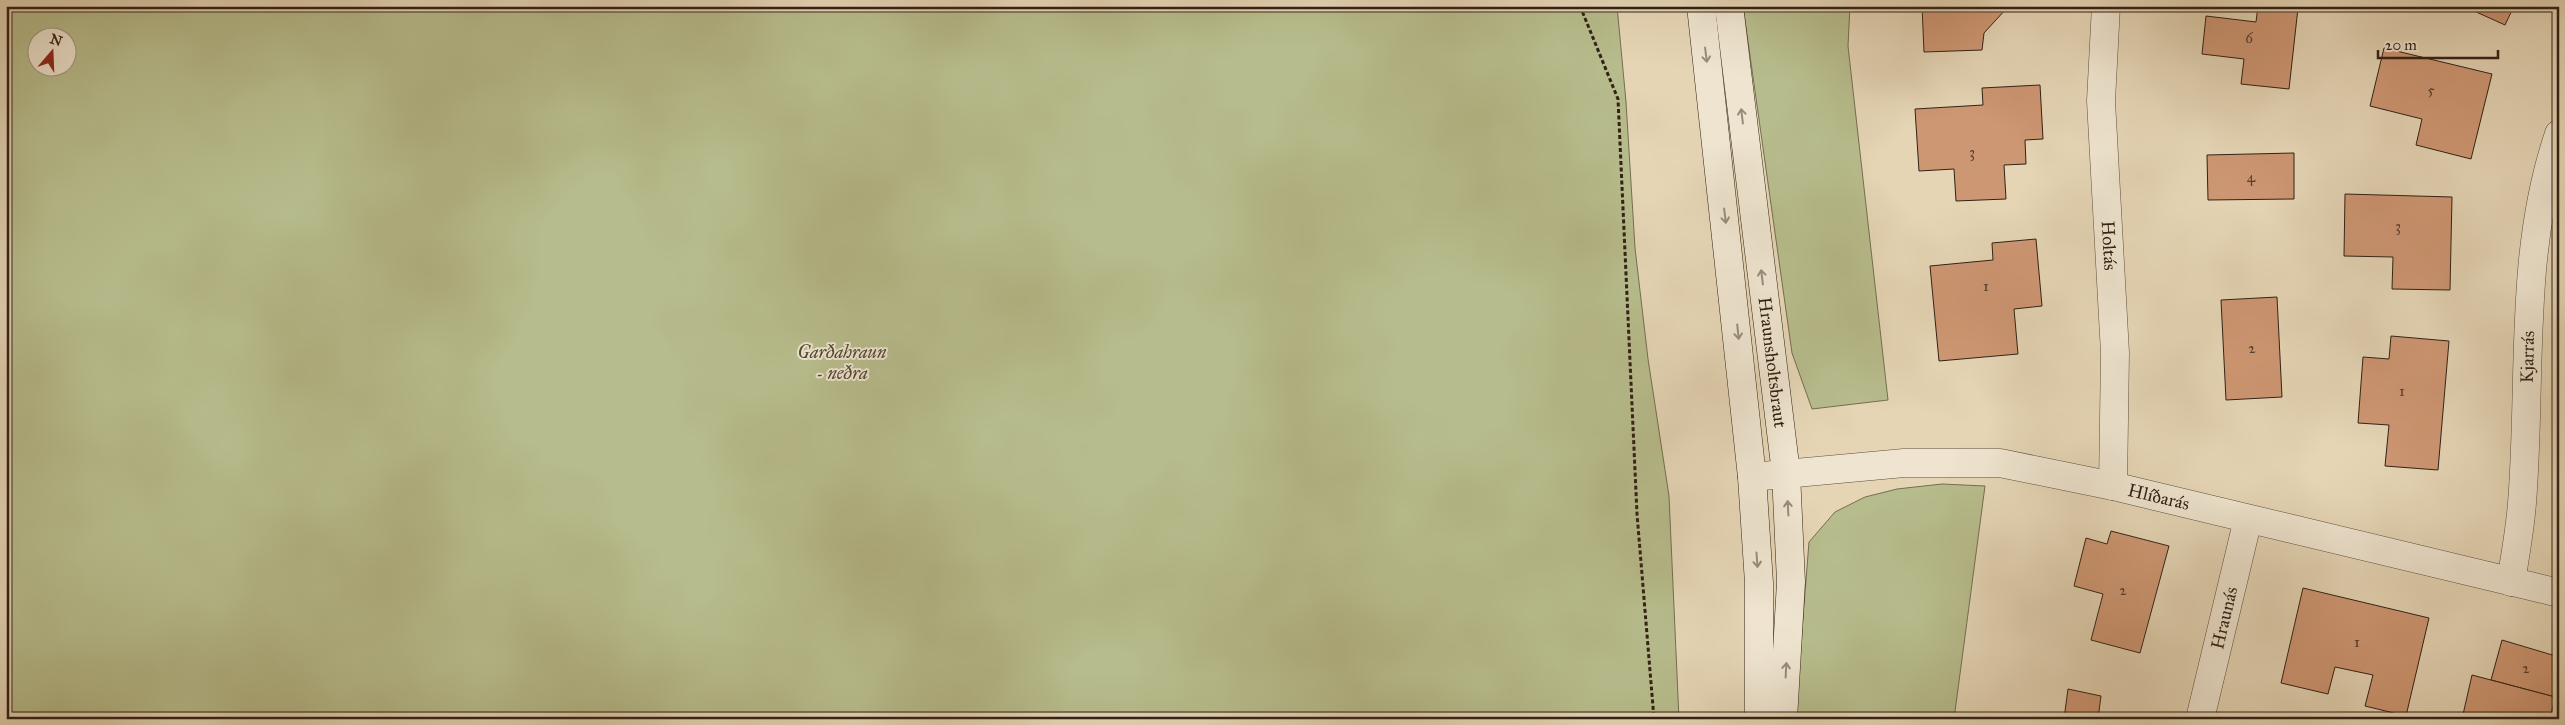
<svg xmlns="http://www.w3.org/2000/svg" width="2565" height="725" viewBox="0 0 2565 725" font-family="'IM FELL Great Primer',serif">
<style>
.green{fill:#b7bc8c;stroke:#746e51;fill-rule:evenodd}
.building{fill:#ce9773;stroke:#312116}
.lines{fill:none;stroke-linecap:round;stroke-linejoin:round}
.street-casing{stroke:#5e4e3e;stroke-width:29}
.secondary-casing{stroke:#312116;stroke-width:29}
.path{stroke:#312116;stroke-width:3;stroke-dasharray:4 2.5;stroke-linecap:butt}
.street{stroke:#eee4cf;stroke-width:28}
.secondary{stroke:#eee4cf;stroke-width:28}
.oneway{stroke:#998c7c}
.labels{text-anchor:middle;stroke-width:4;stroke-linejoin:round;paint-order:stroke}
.number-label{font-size:15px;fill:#583e2d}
.street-label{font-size:18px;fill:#312116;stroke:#eee4cf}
.park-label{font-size:18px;font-style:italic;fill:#524834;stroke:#eee4cf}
</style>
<rect width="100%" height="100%" fill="#e5d5b5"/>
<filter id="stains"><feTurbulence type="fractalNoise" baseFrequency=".004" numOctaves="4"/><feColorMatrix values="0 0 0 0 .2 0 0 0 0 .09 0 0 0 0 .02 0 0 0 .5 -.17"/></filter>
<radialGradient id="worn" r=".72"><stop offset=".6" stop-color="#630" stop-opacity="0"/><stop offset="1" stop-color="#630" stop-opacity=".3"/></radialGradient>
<g class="green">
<path d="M6,6H1617L1626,102L1635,248L1648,359L1669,496L1679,719H6ZM38,38H68V68H38Z"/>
<path d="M1743,6H1850L1848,46L1888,400L1812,409L1792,353Z"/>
<path d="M1942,484L1985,486L1954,719H1795L1809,542L1835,512L1865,497L1897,489Z"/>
</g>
<g class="building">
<path d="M1922,6H2020L2006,9L1984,33L1982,50L1924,52Z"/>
<path d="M2258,6L2298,8L2289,89L2241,84L2244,59L2202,54L2206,16L2256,22Z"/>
<path d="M2463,6H2514L2505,25Z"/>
<path d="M2384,48L2492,74L2471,159L2416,145L2422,119L2370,106Z"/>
<path d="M2040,85L2043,139L2025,140L2026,164L2004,165L2006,199L1956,201L1954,169L1919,171L1915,109L1983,105L1982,88Z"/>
<path d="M2294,153V199L2208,200L2207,155Z"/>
<path d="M2345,194L2452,197L2450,290L2392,289L2393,257L2344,256Z"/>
<path d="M2036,239L2042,306L2014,309L2018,354L1939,361L1930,266L1993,260L1992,243Z"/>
<path d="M2277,297L2282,397L2226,400L2221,300Z"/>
<path d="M2391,336L2449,341L2438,470L2385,466L2389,425L2358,423L2363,357L2389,359Z"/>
<path d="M2111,531L2169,546L2140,653L2091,640L2103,594L2074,586L2086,538L2107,544Z"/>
<path d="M2303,588L2429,618L2406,716L2365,706L2373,675L2335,667L2328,694L2281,683Z"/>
<path d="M2502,640L2559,657V698L2491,680Z"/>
<path d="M2472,675L2555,697L2550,719H2462Z"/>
<path d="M2068,689L2101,696L2098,719H2064Z"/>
</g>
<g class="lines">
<g class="street-casing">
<g id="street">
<path id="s1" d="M2106,6L2101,101L2115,353L2113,486"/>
<path id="s2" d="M1752,477L1904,463H2000L2113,486L2559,593"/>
<path id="s3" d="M2511,582C2515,556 2520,530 2522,503C2532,380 2518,254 2559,134"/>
<path id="s4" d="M2200,719L2248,519"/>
</g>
</g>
<g class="secondary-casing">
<g id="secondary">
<path d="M1701,6L1752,477L1759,583V719"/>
<path id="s5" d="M1729,6L1786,473L1791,582L1783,719"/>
</g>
</g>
<path class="path" d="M1580,6L1618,99L1637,514L1654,719"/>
<use href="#street" class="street"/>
<use href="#secondary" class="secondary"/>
</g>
<defs><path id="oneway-shaft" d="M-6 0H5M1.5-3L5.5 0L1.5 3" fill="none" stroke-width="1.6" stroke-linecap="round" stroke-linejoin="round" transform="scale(1.25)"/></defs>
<g class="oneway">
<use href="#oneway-shaft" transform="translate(1706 55) rotate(83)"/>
<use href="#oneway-shaft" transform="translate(1742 116) rotate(-97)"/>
<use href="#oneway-shaft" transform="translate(1725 216) rotate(83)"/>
<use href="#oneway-shaft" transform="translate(1762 277) rotate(-97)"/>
<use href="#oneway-shaft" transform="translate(1738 332) rotate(84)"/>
<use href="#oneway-shaft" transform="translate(1788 508) rotate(-93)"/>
<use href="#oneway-shaft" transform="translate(1757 560) rotate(86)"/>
<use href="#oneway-shaft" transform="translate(1786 670) rotate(-87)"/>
</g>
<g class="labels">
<g class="number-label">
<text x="2249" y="43">6</text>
<text x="2431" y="95">5</text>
<text x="1972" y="157">3</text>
<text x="2251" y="182">4</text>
<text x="2398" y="231">3</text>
<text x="1986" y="291">1</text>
<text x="2252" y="353">2</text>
<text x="2402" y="396">1</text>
<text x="2123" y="595">2</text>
<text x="2357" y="647">1</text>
<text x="2526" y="673">2</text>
</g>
<g class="street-label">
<text dy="6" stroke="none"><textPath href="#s1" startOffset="240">Holtás</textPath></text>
<text dy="6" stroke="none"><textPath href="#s3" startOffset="226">Kjarrás</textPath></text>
<text dy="6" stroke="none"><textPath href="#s5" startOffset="359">Hraunsholtsbraut</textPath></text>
<text dy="6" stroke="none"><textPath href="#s2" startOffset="411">Hlíðarás</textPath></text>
<text dy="6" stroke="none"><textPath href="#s4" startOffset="104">Hraunás</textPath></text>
</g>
<g class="park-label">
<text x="842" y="358">Garðahraun<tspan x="842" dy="21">- neðra</tspan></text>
</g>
</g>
<rect width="2565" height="725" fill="none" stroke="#e5d5b5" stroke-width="25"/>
<rect x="8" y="8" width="2550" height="710" fill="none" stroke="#312116" stroke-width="2.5"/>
<rect x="12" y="12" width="2540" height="700" fill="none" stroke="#312116"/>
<g transform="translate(52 52) rotate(19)"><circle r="24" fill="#eee4cf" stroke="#a29685"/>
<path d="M0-4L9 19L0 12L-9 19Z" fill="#8f2418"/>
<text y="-8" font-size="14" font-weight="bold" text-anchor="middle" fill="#312116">N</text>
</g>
<path d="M2378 50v8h120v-8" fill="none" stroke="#312116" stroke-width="2.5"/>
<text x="2385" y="50" font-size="15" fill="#312116" stroke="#eee4cf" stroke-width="4" paint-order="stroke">20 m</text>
<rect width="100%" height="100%" filter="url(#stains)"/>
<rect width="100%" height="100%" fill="url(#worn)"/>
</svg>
